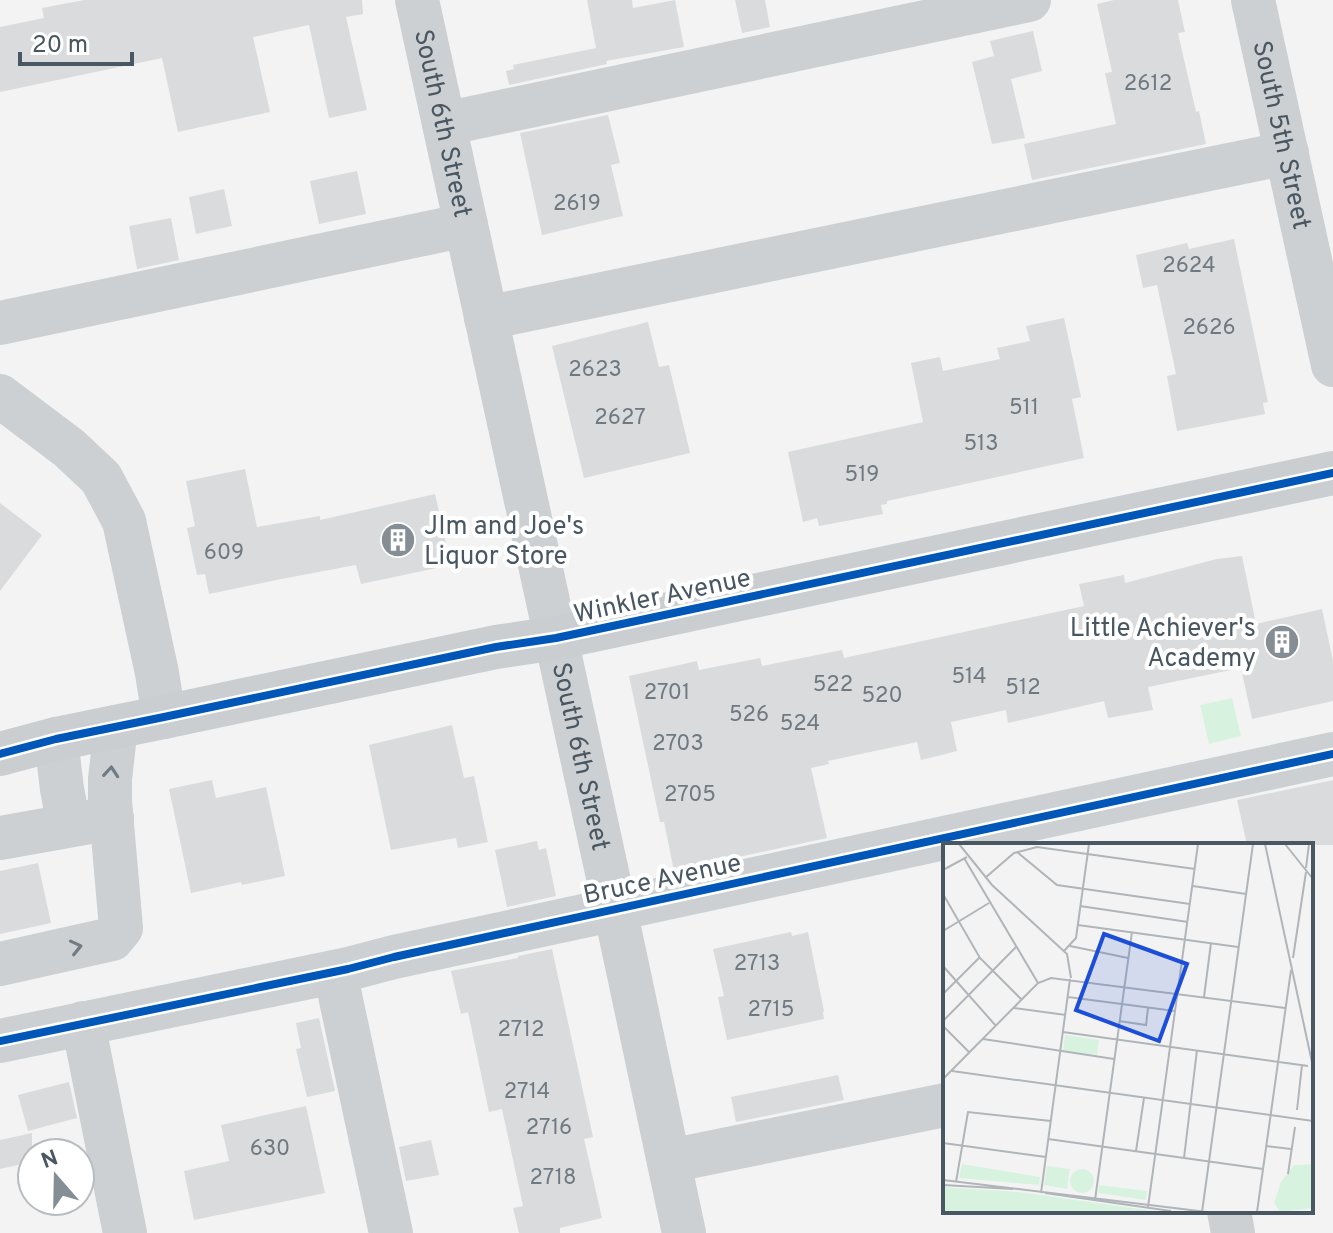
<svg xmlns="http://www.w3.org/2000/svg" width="1333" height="1233" viewBox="0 0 1333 1233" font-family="Overpass,sans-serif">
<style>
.green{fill:#d7f3e0}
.building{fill:#dadbdc}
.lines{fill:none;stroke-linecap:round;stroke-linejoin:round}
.minor{stroke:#cdd0d2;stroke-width:44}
.major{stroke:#caced0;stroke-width:44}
.cycleway-casing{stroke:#fff;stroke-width:13}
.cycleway{stroke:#0057b8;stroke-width:8}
.oneway{stroke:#717b84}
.labels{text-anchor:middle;stroke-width:8;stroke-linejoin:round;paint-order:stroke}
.number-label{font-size:22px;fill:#6f7982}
.street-label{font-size:26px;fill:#495762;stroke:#fff}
.poi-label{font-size:26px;fill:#495762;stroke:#fff;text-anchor:start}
.inset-road{fill:none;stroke:#b0b5b9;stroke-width:2}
.view{fill:#1d4ed8;fill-opacity:0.15;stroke:#1d4ed8;stroke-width:4}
.inset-edge{fill:none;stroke:#495762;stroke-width:4}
</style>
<rect width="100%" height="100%" fill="#f4f3f3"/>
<path class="green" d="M1232,698L1241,736L1209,744L1200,705Z"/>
<g class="building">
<path d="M84,0H362L363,14L346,17L367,110L329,118L309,25L253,37L270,112L178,132L162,58L0,92V27L44,18L42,8Z"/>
<path d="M587,0H632L633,8L675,0L684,47L606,61L607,64L509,85L506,71L514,69L513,65L596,48Z"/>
<path d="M735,0H765L770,27L742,33Z"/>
<path d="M1114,0H1178L1185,32L1178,33L1196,112L1199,111L1206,144L1032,180L1024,144L1116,124L1105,73L1112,72L1097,4Z"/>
<path d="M1033,31L1042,71L1011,79L1025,138L992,144L972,62L994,56L990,41Z"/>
<path d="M608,115L620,163L611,165L623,216L542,235L520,133Z"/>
<path d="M357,171L366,214L319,224L310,181Z"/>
<path d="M224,189L232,226L196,234L189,197Z"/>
<path d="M171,218L179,260L137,269L129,226Z"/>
<path d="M1234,239L1268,402L1263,403L1265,414L1177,431L1167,376L1176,374L1157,285L1143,288L1136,255L1187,243L1189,249Z"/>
<path d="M1064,318L1081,397L1072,399L1084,458L887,501V504L881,505L883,514L819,526L817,518L803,522L788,452L923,422L911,363L940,357L943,371L1000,359L997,348L1030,341L1026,326Z"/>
<path d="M648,322L659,367L669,365L690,453L584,478L552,346Z"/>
<path d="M245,469L257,527L320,516V520L435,494L451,565L361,584L356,565L281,579L209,594L205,574L197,575L187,528L195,526L186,481Z"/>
<path d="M0,503L42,535L0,591Z"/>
<path d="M1242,556L1256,624L1322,609L1333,661V701L1252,719L1241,668L1148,687L1153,710L1108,718L1104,701L1008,723L1006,710L951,722L957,751L921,760L917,742L828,761L829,764L811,768L827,838L674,871L664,822H660L629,676L697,661L699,670L760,658L762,666L842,650L844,658L1084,606L1079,584L1124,575L1125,583L1217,559Z"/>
<path d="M452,725L464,778L474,776L488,842L458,848L456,838L391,850L369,745Z"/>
<path d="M212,780L216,798L266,787L285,876L242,885L241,882L191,893L169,789Z"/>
<path d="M1333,780V845H1247L1237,800Z"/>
<path d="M537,841L539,850L546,848L556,896L507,907L495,850Z"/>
<path d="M38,863L51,923L0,934V871Z"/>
<path d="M791,932L792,936L808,932L824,1011L823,1012L824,1019L727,1040L718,997L724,996L713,949Z"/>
<path d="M552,949L593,1137L584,1139L602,1218L560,1228V1233H519L513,1208L523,1206L502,1109L489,1112L468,1012L461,1014L451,971L518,958V956Z"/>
<path d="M319,1018L335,1091L307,1097L296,1049L301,1048L296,1023Z"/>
<path d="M838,1075L844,1100L736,1122L731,1097Z"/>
<path d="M69,1082L77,1118L28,1131L18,1095Z"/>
<path d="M306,1106L325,1193L194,1220L184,1171L229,1161L221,1125Z"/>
<path d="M32,1133V1162L0,1169V1140Z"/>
<path d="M431,1140L439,1175L406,1181L399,1147Z"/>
</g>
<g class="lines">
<g class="minor">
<path id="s1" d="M417,0L615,909L684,1233"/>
<path id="s2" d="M1253,0L1333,365"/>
<path d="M444,124L1029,0"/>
<path d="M486,318L1287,153"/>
<path d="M0,323L466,225"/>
<path d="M0,396L69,448L101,478L124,521L157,673L164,717"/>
<path d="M56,739L62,789L69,825"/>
<path d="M0,838L112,818"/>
<path d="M0,964L112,939L121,928L110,801V779L116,727"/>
<path d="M335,972L391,1233"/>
<path d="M83,1023L125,1233"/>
<path d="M0,1041L348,969L394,957L1333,754"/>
<path d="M669,1161L945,1105"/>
<path d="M1229,1211L1233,1233"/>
</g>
<path class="major" d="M0,754L56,739L164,717L496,647L556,638L1333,473"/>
<g class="cycleway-casing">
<g id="cycleway">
<path d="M0,754L56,739L164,717L496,647L556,638L1333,473"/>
<path d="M0,1041L348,969L394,957L1333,754"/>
</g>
</g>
<use href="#cycleway" class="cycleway"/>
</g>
<defs><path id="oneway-chevron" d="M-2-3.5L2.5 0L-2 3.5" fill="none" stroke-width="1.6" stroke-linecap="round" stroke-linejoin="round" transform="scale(2)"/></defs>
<g class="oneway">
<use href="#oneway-chevron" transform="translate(111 772) rotate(-85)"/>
<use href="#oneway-chevron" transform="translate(76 947) rotate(-13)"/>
</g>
<defs>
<g id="building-disc" transform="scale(1.8)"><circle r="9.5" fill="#858e95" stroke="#fff"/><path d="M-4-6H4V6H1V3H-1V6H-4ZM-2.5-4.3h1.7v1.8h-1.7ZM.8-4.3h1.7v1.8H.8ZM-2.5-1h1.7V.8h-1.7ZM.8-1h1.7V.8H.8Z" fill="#fff"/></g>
</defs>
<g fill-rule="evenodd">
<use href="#building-disc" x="398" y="540"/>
<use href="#building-disc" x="1282" y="642"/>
</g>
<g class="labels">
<g class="number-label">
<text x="1148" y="90">2612</text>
<text x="577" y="210">2619</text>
<text x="1189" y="272">2624</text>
<text x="1209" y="334">2626</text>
<text x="595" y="376">2623</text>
<text x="1024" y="414">511</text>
<text x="620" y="424">2627</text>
<text x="981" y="450">513</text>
<text x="862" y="481">519</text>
<text x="224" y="559">609</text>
<text x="969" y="683">514</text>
<text x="833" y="691">522</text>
<text x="1023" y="694">512</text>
<text x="667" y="699">2701</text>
<text x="882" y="702">520</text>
<text x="749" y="721">526</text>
<text x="800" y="730">524</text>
<text x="678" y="750">2703</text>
<text x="690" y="801">2705</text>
<text x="757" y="970">2713</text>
<text x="771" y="1016">2715</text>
<text x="521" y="1036">2712</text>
<text x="527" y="1098">2714</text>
<text x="549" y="1134">2716</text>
<text x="270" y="1155">630</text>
<text x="553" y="1184">2718</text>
</g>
<g class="street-label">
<text dy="9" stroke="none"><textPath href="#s1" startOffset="126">South 6th Street</textPath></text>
<text dy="9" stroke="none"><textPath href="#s2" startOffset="138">South 5th Street</textPath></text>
<text transform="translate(662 595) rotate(-12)" y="9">Winkler Avenue</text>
<text dy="9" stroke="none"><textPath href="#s1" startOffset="774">South 6th Street</textPath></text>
<text transform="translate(662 878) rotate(-12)" y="9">Bruce Avenue</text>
</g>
<g class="poi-label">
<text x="424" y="534">JIm and Joe's<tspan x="424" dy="30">Liquor Store</tspan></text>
<text x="1256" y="636" text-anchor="end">Little Achiever's<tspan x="1256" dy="30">Academy</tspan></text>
</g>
</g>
<g transform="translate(943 843)">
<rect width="370" height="370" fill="#f4f3f3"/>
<path d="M122,192L156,197L154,212L120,208ZM19,321L97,334L96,342L16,335ZM370,321V365L337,369L331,360L338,339L351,322ZM104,323L127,326L124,346L101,342ZM127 338a12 12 0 1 1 24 0a12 12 0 1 1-24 0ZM156,342L204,348L203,357L155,350ZM0,344L76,349L218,369H0Z" fill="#d7f3e0"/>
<path class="inset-road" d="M16,1L49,42L124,111L128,135M322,1L370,224M342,1L370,36M74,9L114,42L247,61M21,15L95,140M363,25L366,1M0,27L24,14M42,35L71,10L94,4L252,26M250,43L303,51M0,51L37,115L79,157M137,63L245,79M135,82L295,104M0,88L46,60M127,103L185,115M121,108L133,95L146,1M350,115L363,29M0,123L53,183M0,151L37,114M125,154L232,168M261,154L268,100M71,165L123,172M0,178L73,104M176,178L203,182L205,165M0,183L26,209M120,189L365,223M40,196L171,216M9,228L370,278M0,236L95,140L108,135L342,165M354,267L359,222M105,296L320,326M0,300L103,314M323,303L348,306M193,308L201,255M241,315L254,207M345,331L352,284M0,337L264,369M13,339L25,269L108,278M0,342L70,346M98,350L127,136M102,350L228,368M152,357L189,89M205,364L255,1M259,369L310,1M314,369L348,127"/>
<path class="view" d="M161,91L244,121L216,198L133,167Z"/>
<rect width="370" height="370" class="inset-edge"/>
</g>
<g transform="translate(56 1177) rotate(340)"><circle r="38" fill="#ffffff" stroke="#b6bcc0" stroke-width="2"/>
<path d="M0-6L14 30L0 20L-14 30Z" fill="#858e95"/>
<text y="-12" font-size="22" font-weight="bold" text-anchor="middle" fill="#495762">N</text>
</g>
<path d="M20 52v12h112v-12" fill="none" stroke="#495762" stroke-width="4"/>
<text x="32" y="52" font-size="24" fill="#495762" stroke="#ffffff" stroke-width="6" paint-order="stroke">20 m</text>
</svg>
